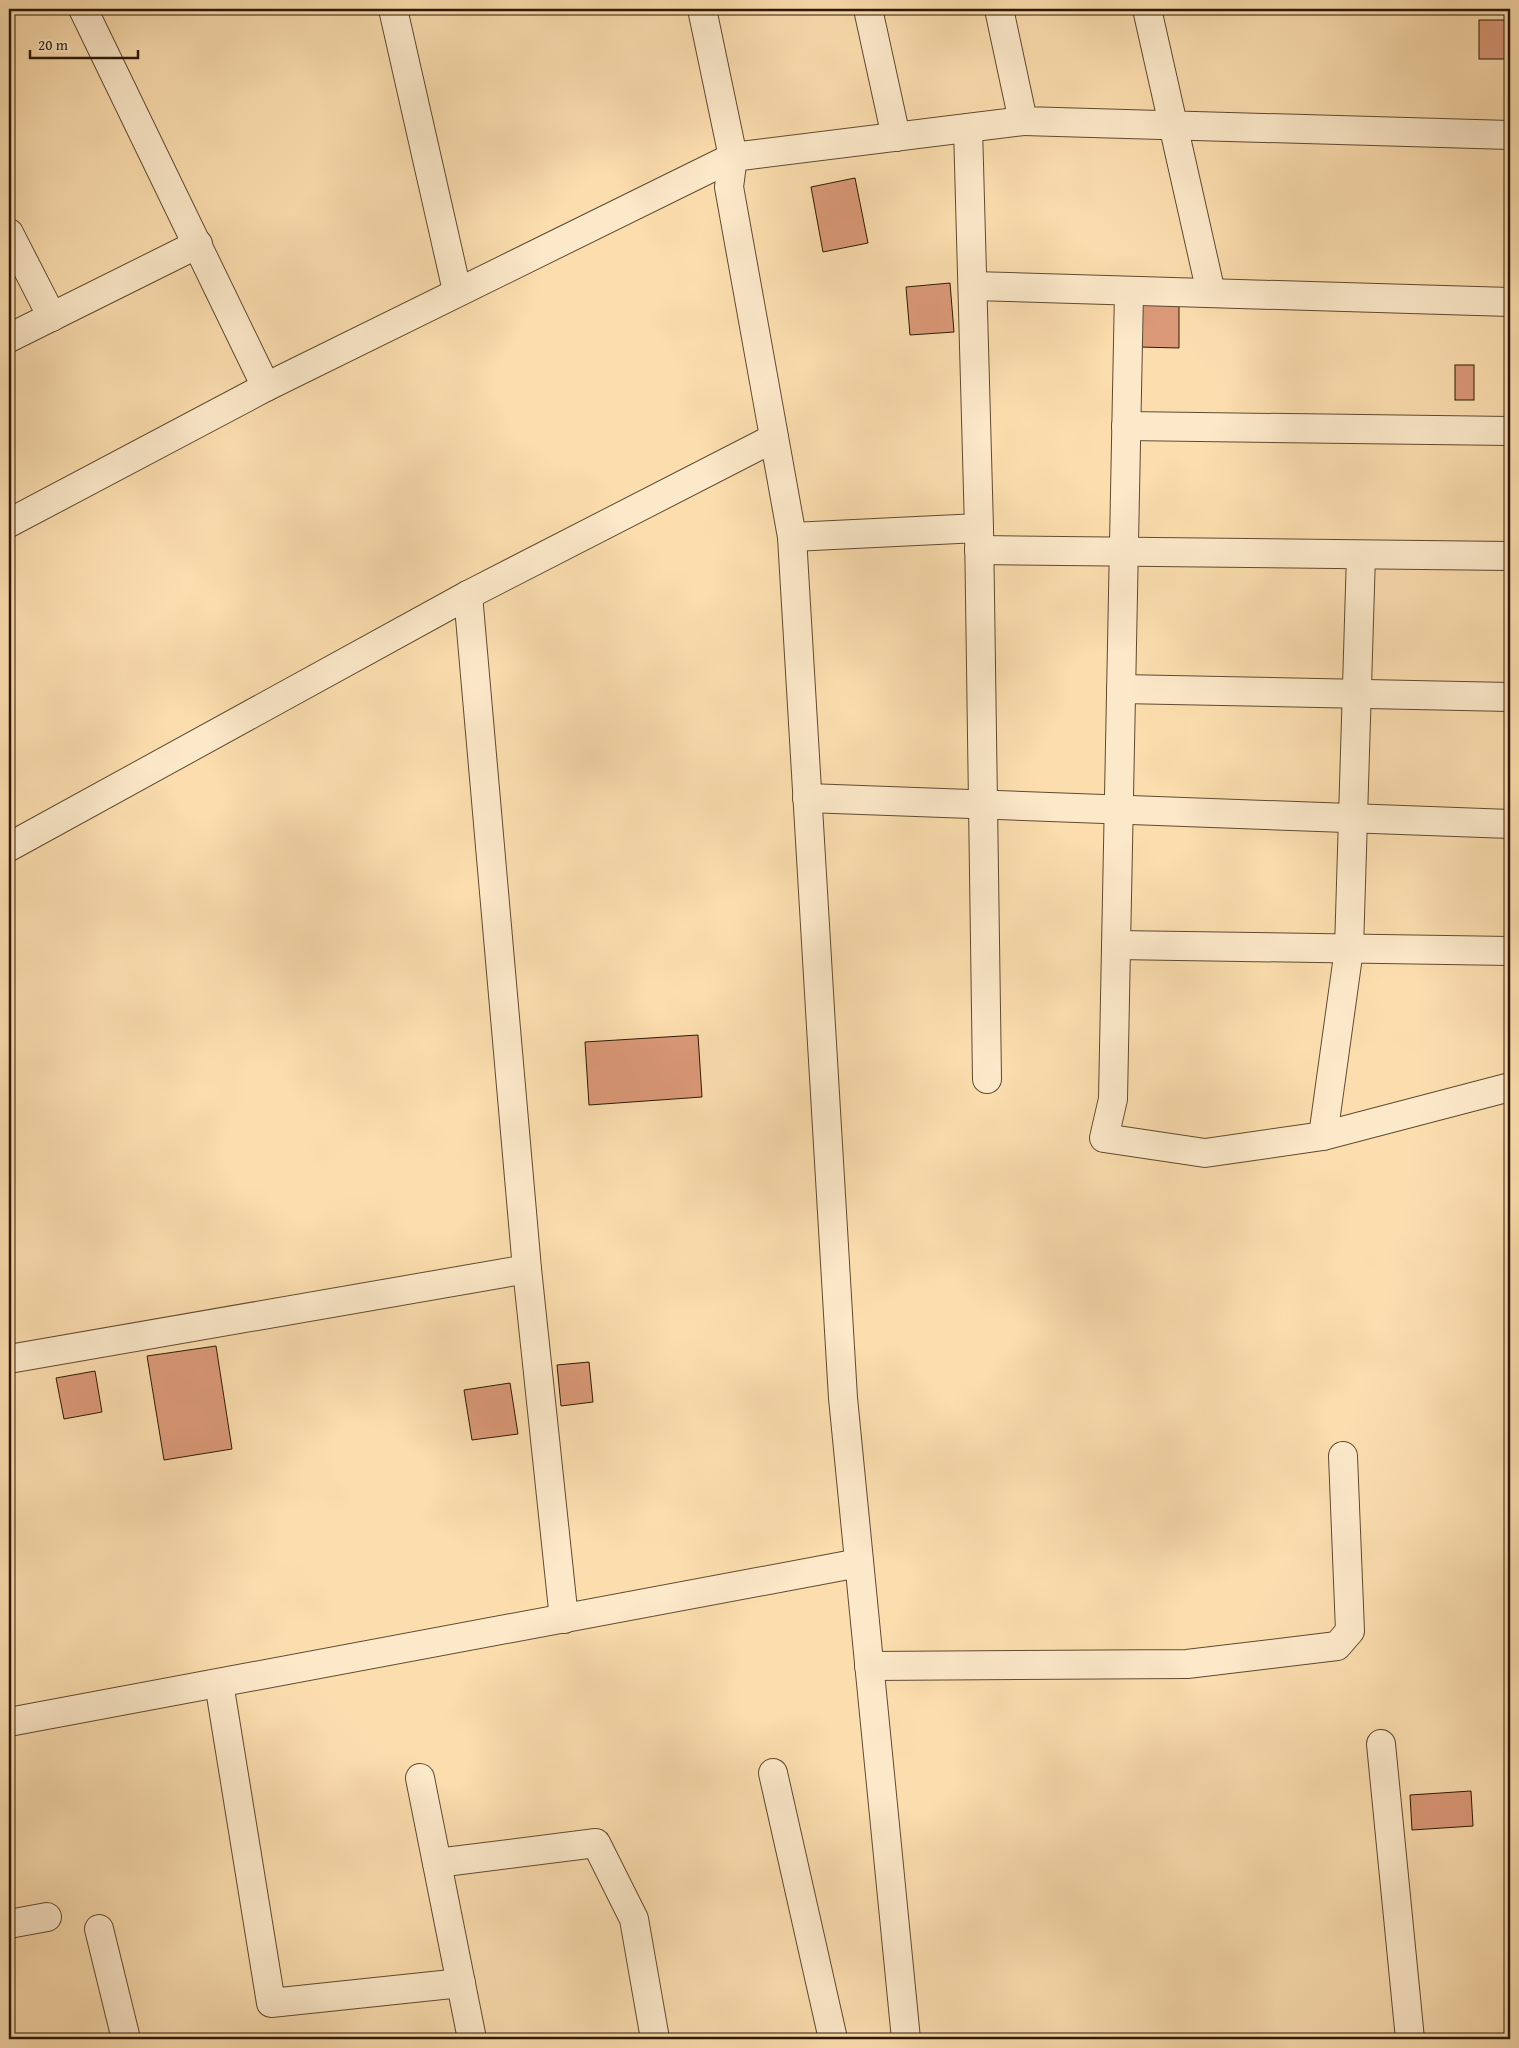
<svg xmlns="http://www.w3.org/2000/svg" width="1519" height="2048" viewBox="0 0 1519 2048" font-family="'Gentium Book Plus',serif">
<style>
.building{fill:#db9978;stroke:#2d1905}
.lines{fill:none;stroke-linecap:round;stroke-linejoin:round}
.minor-casing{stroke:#604a2f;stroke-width:30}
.minor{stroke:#fce9ca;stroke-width:28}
</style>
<rect width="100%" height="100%" fill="#fbddae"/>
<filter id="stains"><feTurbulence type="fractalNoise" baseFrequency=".004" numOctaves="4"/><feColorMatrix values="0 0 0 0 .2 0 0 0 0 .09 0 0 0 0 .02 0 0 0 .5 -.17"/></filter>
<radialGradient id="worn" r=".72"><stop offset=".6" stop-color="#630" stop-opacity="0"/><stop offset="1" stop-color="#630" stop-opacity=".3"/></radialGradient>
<g class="building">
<rect x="1479" y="20" width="31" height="39"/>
<path d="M855,178L868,243L823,252L811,187Z"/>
<path d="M950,283L954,332L910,335L906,287Z"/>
<path d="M1139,304L1179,305V348L1139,347Z"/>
<rect x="1455" y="365" width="19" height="35"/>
<path d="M698,1035L702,1097L589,1105L585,1042Z"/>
<path d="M216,1346L232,1449L164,1460L147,1356Z"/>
<path d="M589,1362L593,1402L561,1406L557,1365Z"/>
<path d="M95,1371L102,1412L64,1419L56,1378Z"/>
<path d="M510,1383L518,1434L472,1440L464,1390Z"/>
<path d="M1471,1791L1473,1826L1412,1830L1410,1795Z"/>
</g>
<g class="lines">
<g class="minor-casing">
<g id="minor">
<path d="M83,9L266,387"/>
<path d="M393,9L457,291"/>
<path d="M702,9L733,157L729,187L792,537L843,1398L906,2039"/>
<path d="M868,9L896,137"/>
<path d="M999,9L1023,121L1510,135"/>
<path d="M1147,9L1211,293"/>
<path d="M968,128L979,528L987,1079"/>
<path d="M9,233L52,317"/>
<path d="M973,286L1510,302"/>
<path d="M1129,291L1113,1099L1104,1138L1205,1153L1323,1136L1510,1087"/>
<path d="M9,338L198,244"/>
<path d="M1126,426L1510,431"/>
<path d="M9,523L266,387L733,157L1023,121"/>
<path d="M792,537L979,528"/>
<path d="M979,550L1510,556"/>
<path d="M1121,689L1510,697"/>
<path d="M807,798L1510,824"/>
<path d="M9,847L468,595L774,438"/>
<path d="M1116,945L1510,951"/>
<path d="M1323,1136L1349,949L1361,555"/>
<path d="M527,1269L564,1619"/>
<path d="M9,1359L527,1269L468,595"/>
<path d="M869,1666L1187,1664L1337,1646L1350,1631L1343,1456"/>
<path d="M219,1683L271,2003L461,1983"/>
<path d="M9,1722L859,1563"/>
<path d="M1381,1744L1410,2039"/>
<path d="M773,1773L833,2039"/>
<path d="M420,1778L472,2039"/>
<path d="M437,1863L596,1843L634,1919L655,2039"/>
<path d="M9,1924L47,1917"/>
<path d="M99,1929L126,2039"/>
</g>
</g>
<use href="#minor" class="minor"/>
</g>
<rect width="1519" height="2048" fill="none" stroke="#fbddae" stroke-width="30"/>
<rect x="10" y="10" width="1499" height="2028" fill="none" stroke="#2d1905" stroke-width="2.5"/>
<rect x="15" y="15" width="1489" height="2018" fill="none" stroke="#2d1905"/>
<path d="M30 50v8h108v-8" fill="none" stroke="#2d1905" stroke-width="2.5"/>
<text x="38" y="50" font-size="15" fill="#2d1905" stroke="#fce9ca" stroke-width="4" paint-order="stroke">20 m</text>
<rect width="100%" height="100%" filter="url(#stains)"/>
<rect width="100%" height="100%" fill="url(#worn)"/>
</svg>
